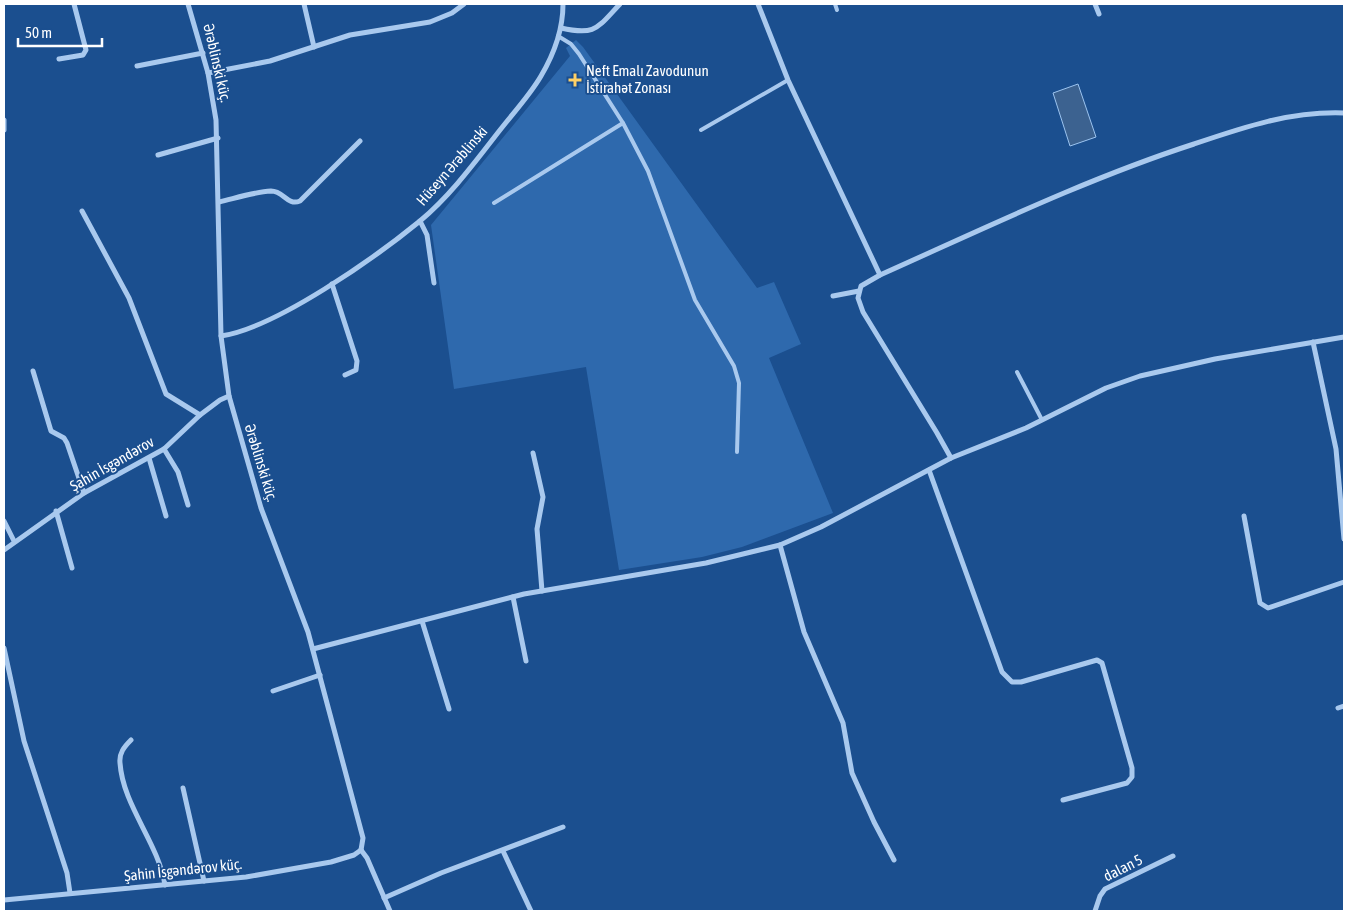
<svg xmlns="http://www.w3.org/2000/svg" width="1348" height="915" viewBox="0 0 1348 915" font-family="'Asap Condensed',sans-serif">
<style>
.green{fill:#2e69ad}
.water{fill:#3c6290;stroke:#9cc4f0}
.lines{fill:none;stroke-linecap:round;stroke-linejoin:round}
.service{stroke:#a9c9ee;stroke-width:4}
.minor{stroke:#a9c9ee;stroke-width:5}
.poi-dot{fill:#ffd166;stroke:#1b4f8f;stroke-width:2}
.labels{text-anchor:middle;stroke-width:4;stroke-linejoin:round;paint-order:stroke}
.street-label{font-size:15px;fill:#fff;stroke:#1b4f8f}
.poi-label{font-size:15px;fill:#fff;stroke:#1b4f8f;text-anchor:start}
</style>
<rect width="100%" height="100%" fill="#1b4f8f"/>
<path class="green" d="M576,40L583,47L757,288L774,282L801,344L769,358L833,513L742,547L702,557L619,570L586,367L454,389L431,225L570,56L566,48Z"/>
<path class="water" d="M1078,84L1096,137L1070,146L1053,93Z"/>
<g class="lines">
<g class="service">
<path d="M835,4L837,10"/>
<path d="M558,36L571,44L579,54L623,123L648,171L695,300L734,366L739,383L737,452"/>
<path d="M701,130L788,80"/>
<path d="M494,203L623,123"/>
<path d="M1017,372L1042,420"/>
</g>
<g class="minor">
<path d="M188,4L208,73L216,120L221,336L229,396L261,508L308,632L363,838L361,850"/>
<path d="M304,4L314,47"/>
<path d="M758,4L788,80L880,275"/>
<path d="M1095,4L1099,14"/>
<path d="M561,28C596,36 597,28 620,4"/>
<path d="M59,59L83,55L86,50L74,4"/>
<path d="M137,66L203,53"/>
<path d="M208,73L270,61L350,35L430,22L452,13L464,4"/>
<path d="M4,120V130"/>
<path d="M158,155L218,138"/>
<path d="M219,202C236,198 255,192 271,191C284,191 287,206 300,201L360,141"/>
<path d="M82,211L129,298L166,394L200,415"/>
<path d="M420,221L427,235L434,283"/>
<path d="M332,284L357,361L356,370L345,375"/>
<path d="M833,296L859,291"/>
<path d="M221,336C276,328 376,257 420,221C451,195 475,162 500,130C514,112 530,95 541,76C554,54 563,29 563,4"/>
<path d="M1313,342L1336,449L1344,539"/>
<path d="M33,371L51,431L64,438L67,443L84,493"/>
<path d="M164,449L178,472L188,505"/>
<path d="M533,453L543,497L537,529L542,591"/>
<path d="M149,458L166,516"/>
<path d="M951,458L937,433L863,312L858,298L861,286L880,275C983,229 1086,179 1194,144C1244,127 1291,111 1344,113"/>
<path d="M929,470L1002,672L1012,682H1021L1097,660L1102,663L1132,768V777L1127,783L1063,800"/>
<path d="M56,511L72,568"/>
<path d="M1244,516L1260,603L1268,608L1344,582"/>
<path d="M4,521L14,541"/>
<path d="M780,545L804,632L843,723L852,773L874,822L894,860"/>
<path d="M4,550L84,493L164,449L200,415L220,400L229,396"/>
<path d="M513,597L526,661"/>
<path d="M422,621L449,709"/>
<path d="M4,648L24,741L67,873L70,893"/>
<path d="M313,649L524,594L706,563L780,545L821,527L951,458L1026,428L1106,388L1140,376L1215,359L1344,337"/>
<path d="M273,691L320,675"/>
<path d="M1338,708L1344,706"/>
<path d="M131,740C124,747 119,753 120,763C123,806 158,842 165,885"/>
<path d="M183,788L204,881"/>
<path d="M361,850L367,858L390,911"/>
<path d="M503,851L531,911"/>
<path d="M384,898L441,873L563,827"/>
<path d="M4,900L246,877L331,862L354,855L361,850"/>
<path d="M1095,911L1100,896L1105,889L1173,856"/>
</g>
</g>
<path class="poi-dot" d="M572.5 72.5h5v5h5v5h-5v5h-5v-5h-5v-5h5z"/>
<g class="labels">
<g class="street-label">
<text transform="translate(217 63) rotate(77)" y="5">Ərəblinski küç.</text>
<text transform="translate(452 166) rotate(-49)" y="5">Hüseyn Ərəblinski</text>
<text transform="translate(261 463) rotate(73)" y="5">Ərəblinski küç.</text>
<text transform="translate(112 464) rotate(-30)" y="5">Şahin İsgəndərov</text>
<text transform="translate(1123 868) rotate(-27)" y="5">dalan 5</text>
<text transform="translate(183 870) rotate(-6)" y="5">Şahin İsgəndərov küç.</text>
</g>
<g class="poi-label">
<text x="586" y="76">Neft Emalı Zavodunun<tspan x="586" dy="17">İstirahət Zonası</tspan></text>
</g>
</g>
<rect width="1348" height="915" fill="none" stroke="#ffffff" stroke-width="10"/>
<path d="M18 38v8h84v-8" fill="none" stroke="#ffffff" stroke-width="2.5"/>
<text x="25" y="38" font-size="15" fill="#ffffff" stroke="#1b4f8f" stroke-width="4" paint-order="stroke">50 m</text>
</svg>
